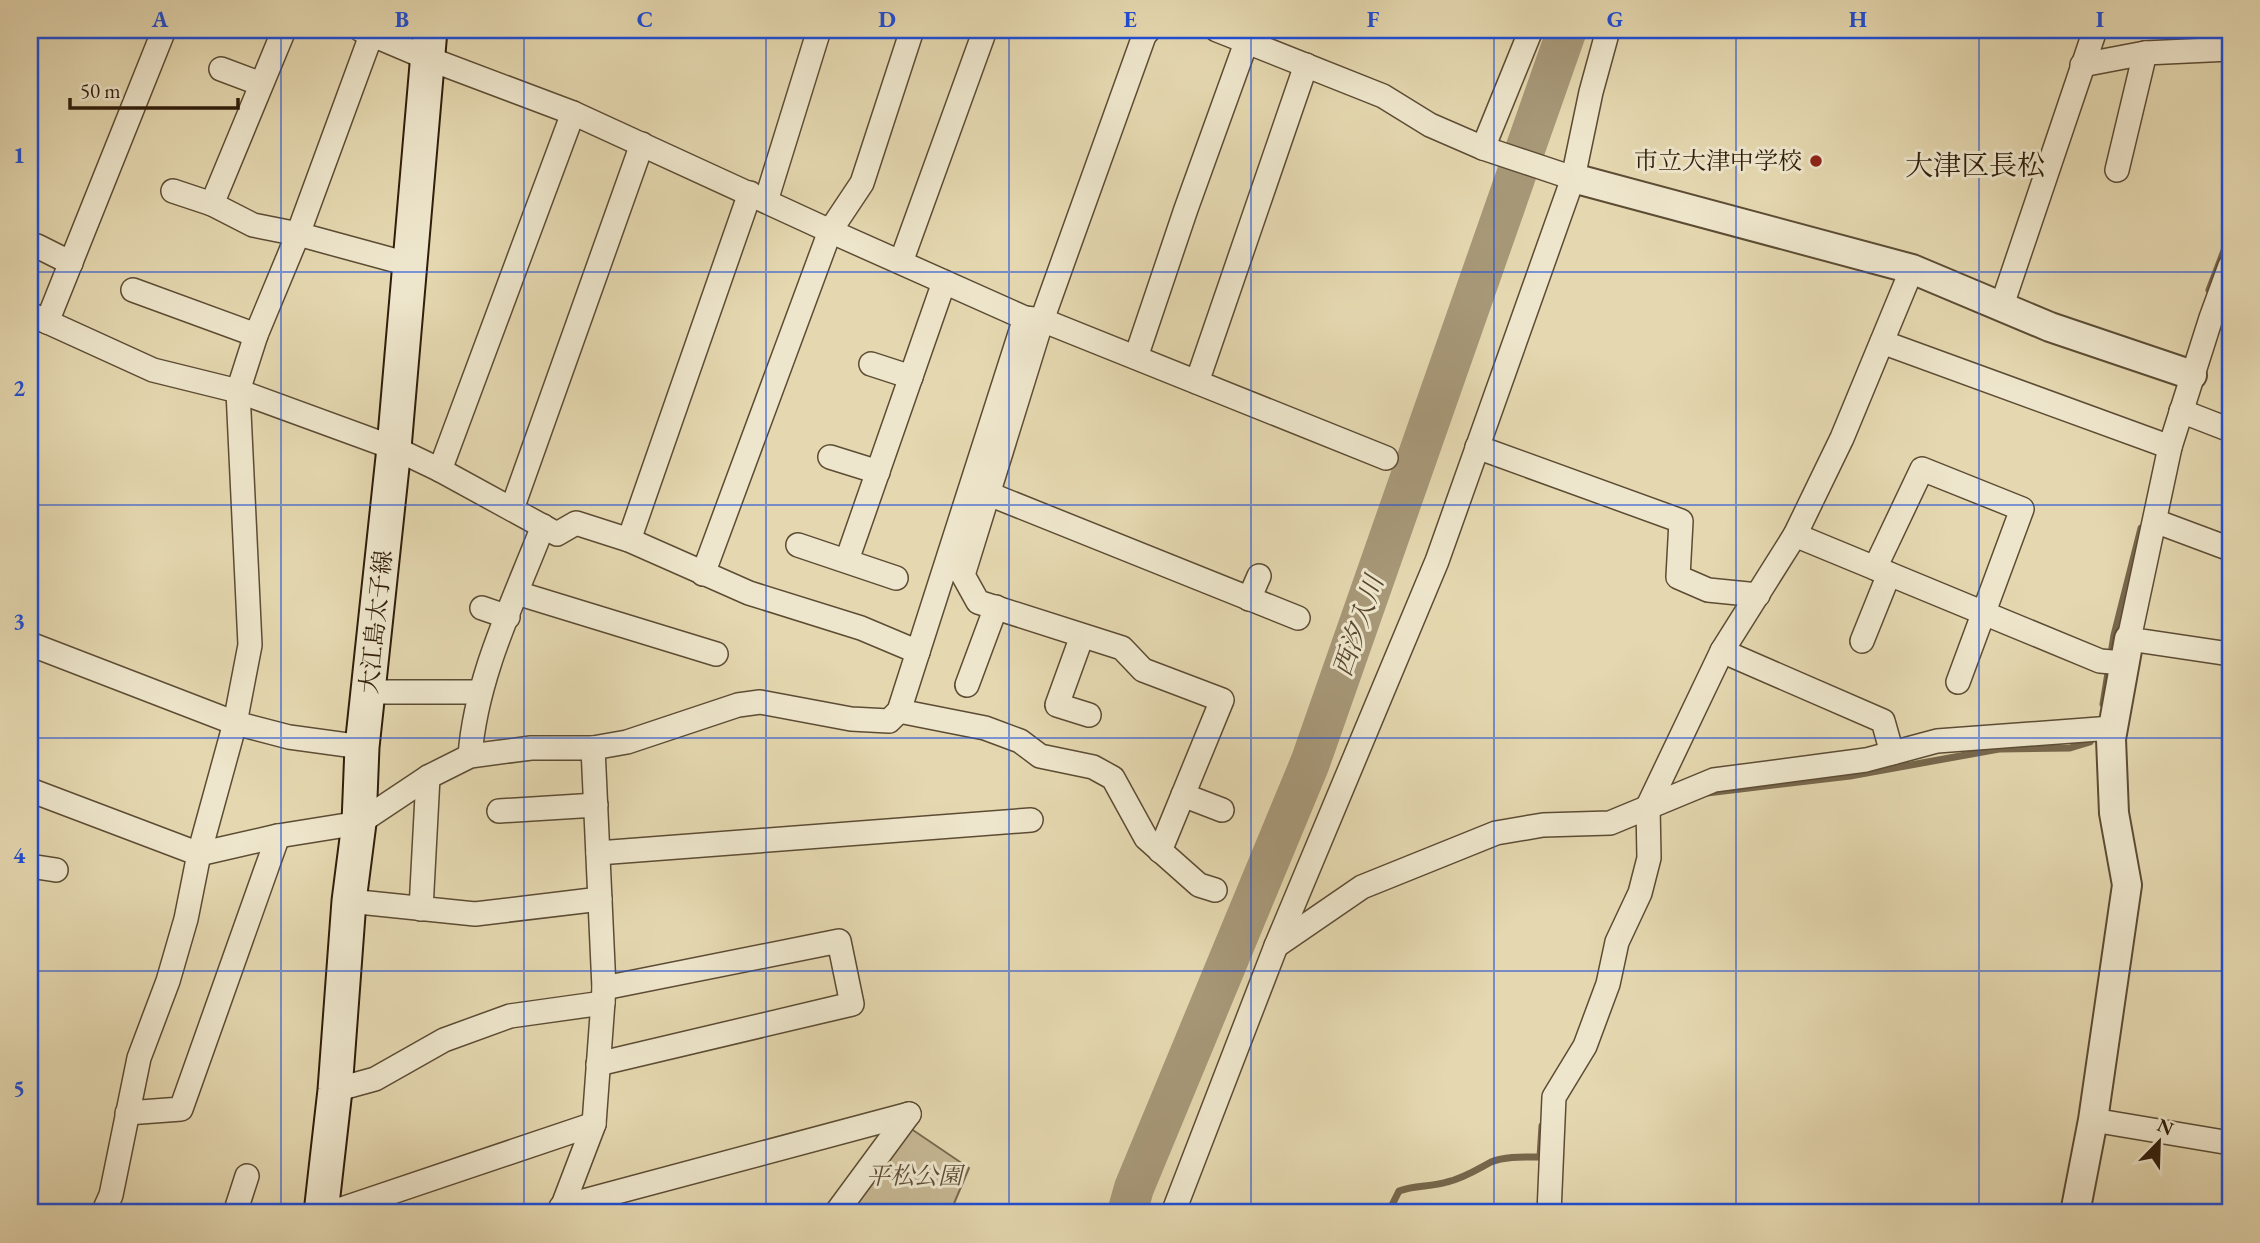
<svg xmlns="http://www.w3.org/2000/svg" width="2260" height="1243" viewBox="0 0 2260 1243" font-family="'EB Garamond','Noto Serif JP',serif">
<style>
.green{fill:#c6b894;stroke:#7a6a50;stroke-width:2}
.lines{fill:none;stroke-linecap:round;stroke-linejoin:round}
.stream{stroke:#77674c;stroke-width:7}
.river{stroke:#a79878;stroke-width:40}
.minor-casing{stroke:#5c4c34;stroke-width:26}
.tertiary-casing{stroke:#5c4c34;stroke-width:32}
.secondary-casing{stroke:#2f1d0b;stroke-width:37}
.minor{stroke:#eee6cc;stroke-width:23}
.tertiary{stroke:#eee6cc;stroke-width:28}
.secondary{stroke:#eee6cc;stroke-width:33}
.grid{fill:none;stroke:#1d4ed8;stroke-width:2;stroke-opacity:0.55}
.poi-dot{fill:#8f2418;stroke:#eee6cc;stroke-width:2.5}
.labels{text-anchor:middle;stroke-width:6;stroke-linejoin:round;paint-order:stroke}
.poi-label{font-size:24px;fill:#2f1d0b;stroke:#eee6cc;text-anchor:end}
.street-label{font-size:24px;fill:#2f1d0b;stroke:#eee6cc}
.park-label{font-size:24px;font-style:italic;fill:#5c4c34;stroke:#eee6cc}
.water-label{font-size:26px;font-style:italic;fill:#594831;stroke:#eee6cc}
.quarter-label{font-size:28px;fill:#2f1d0b;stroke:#eee6cc}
.neatline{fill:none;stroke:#1d4ed8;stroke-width:2.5}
.grid-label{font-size:23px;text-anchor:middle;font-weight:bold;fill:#1d4ed8}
</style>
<rect width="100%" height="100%" fill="#e5d8b0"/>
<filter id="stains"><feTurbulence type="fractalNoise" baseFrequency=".00286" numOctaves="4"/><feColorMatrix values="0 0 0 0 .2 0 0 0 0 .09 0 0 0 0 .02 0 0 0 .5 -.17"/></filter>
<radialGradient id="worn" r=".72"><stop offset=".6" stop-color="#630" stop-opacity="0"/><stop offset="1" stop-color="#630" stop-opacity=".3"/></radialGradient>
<path class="green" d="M904,1124L969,1168L950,1213H840Z"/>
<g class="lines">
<g class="stream">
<path d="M2209,290L2230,235"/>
<path d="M2103,704L2114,635L2141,528"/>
<path d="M1707,793L1850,776L1999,749L2070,748L2090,742"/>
<path d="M1388,1213L1399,1191C1414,1185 1431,1187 1447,1182C1464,1178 1476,1170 1491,1162C1506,1156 1524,1157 1540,1157L1542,1126"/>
</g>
<path class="river" d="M1127,1213L1134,1188L1310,763L1567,30"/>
<g class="minor-casing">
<g id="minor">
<path d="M361,30L427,58L573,113L830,231L1025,318L1042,320L1386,458"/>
<path d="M1149,30L1144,36L1042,320L963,575L978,602L1122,648L1143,670L1222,700L1160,851"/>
<path d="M1217,30L1383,96L1430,125L1483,148L1573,178"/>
<path d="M2082,65L2145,53L2230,49"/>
<path d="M221,69L261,84"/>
<path d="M1483,148L1531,30"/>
<path d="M2117,170L2145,53"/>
<path d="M173,191L212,204L253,225L298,234L408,264"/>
<path d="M766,201L819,30"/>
<path d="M212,204L284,30"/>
<path d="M37,246L71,263"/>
<path d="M901,262L985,30"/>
<path d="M133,290L256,335"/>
<path d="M2001,308L2095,30"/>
<path d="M30,314L153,370L238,391L394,448L440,470L557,534L576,523L629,540L749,593L861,628L918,652"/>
<path d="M47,322L164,30"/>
<path d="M1882,342L2170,447"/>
<path d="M1136,357L1186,209L1247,40"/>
<path d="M871,364L911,377"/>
<path d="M1197,382L1306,65"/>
<path d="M2181,411L2230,430"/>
<path d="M1477,447L1681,521L1678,577L1708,590L1758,595"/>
<path d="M830,457L878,472"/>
<path d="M440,470L573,113"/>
<path d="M989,494L1298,618"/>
<path d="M512,509L642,144"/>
<path d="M2155,521L2230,549"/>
<path d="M1795,535L2100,661L2124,663"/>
<path d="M629,540L750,193"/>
<path d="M798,545L896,578"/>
<path d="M847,560L944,282"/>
<path d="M1875,568L1922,469L2022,509L1958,682"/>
<path d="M703,574L830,231L862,183L912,30"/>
<path d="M517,593L716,654"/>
<path d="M1249,599L1259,576"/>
<path d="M482,608L508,617"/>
<path d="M1082,636L1057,705L1089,715"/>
<path d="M1862,641L1889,574"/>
<path d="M30,644L235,723L289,737L362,747"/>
<path d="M1722,651L1883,721L1892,753"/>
<path d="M2223,653L2129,639L2170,447L2211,318L2230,266"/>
<path d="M967,685L996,607"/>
<path d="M368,692H479"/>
<path d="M899,711L985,728L1020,741L1040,756L1093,767L1113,778L1146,838L1199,885L1215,890"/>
<path d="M470,756C476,676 514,601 543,526"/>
<path d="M30,790L199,854L278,836L359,823L428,777L470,756L531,748H593L627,742L738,705L760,702L851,719L889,721L899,711L1025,318"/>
<path d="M1183,795L1222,810"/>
<path d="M499,811L596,805"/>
<path d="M598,853L1031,820"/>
<path d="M30,866L56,870"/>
<path d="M349,901L475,914L600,899"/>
<path d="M421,909L428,777"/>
<path d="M1276,946L1362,887L1496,833L1543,825L1610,823L1714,780L1866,760L1937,741L2112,728"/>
<path d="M598,1064L852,1004L839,941L604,988"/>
<path d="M335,1090L375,1079L444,1040L510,1016L603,1003"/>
<path d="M127,1113L181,1109L278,836"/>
<path d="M2093,1120L2230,1143"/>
<path d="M561,1207L909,1114"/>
<path d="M103,1213L111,1195L139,1058L168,981L186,919L199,854L235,723L250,645L238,391L256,335L298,234L373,30"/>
<path d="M235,1213L247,1176"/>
<path d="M330,1213L594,1124"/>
<path d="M560,1213L594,1124L604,988L593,748"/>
<path d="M836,1213L909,1114"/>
<path d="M1173,1213L1276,946L1437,561L1573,178L1591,92L1608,30"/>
<path d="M1549,1213L1554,1097L1585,1046L1608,984L1617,942L1640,893L1649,858L1648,806L1722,651L1795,535L1842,438L1912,269"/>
</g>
</g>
<g class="tertiary-casing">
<g id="tertiary">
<path d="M1573,178L1912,269L2050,327L2192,375"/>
<path d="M2075,1213L2093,1120L2127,885L2114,813L2111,739L2129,639"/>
</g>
</g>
<g class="secondary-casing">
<path id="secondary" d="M321,1213L335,1090L349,901L359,823L362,747L394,448L430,30"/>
</g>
<use href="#minor" class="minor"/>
<use href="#tertiary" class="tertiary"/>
<use href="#secondary" class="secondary"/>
</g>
<path class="grid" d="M281,30V1213M524,30V1213M766,30V1213M1009,30V1213M1251,30V1213M1494,30V1213M1736,30V1213M1979,30V1213M30,272H2230M30,505H2230M30,738H2230M30,971H2230"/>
<circle class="poi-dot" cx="1816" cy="161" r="7"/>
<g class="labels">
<g class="poi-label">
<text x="1802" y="169">市立大津中学校</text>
</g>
<g class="street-label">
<text transform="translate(376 622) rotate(-84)" y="8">大江島太子線</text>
</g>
<g class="park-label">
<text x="914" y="1184">平松公園</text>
</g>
<g class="water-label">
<text transform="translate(1358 626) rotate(-71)" y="9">西汐入川</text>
</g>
<g class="quarter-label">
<text x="1975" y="175">大津区長松</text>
</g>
</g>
<rect width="2260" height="1243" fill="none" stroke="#e5d8b0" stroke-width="77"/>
<g transform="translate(2159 1142) rotate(23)" stroke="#eee6cc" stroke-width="5" paint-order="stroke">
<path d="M0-5L12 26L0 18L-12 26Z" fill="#2f1d0b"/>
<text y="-10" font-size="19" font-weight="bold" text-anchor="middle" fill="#2f1d0b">N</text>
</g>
<path d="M70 98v10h168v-10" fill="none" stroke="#2f1d0b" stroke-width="3.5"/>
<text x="80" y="98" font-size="21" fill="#2f1d0b" stroke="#eee6cc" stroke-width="5" paint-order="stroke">50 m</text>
<rect x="38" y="38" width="2184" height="1166" class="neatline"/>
<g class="grid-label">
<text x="160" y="27">A</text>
<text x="402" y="27">B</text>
<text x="645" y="27">C</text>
<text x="887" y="27">D</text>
<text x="1130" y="27">E</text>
<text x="1373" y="27">F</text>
<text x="1615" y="27">G</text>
<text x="1858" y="27">H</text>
<text x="2100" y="27">I</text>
<text x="19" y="163">1</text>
<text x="19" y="396">2</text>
<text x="19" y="629">3</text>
<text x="19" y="863">4</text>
<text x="19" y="1096">5</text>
</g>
<rect width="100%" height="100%" filter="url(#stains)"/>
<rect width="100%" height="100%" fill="url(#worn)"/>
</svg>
